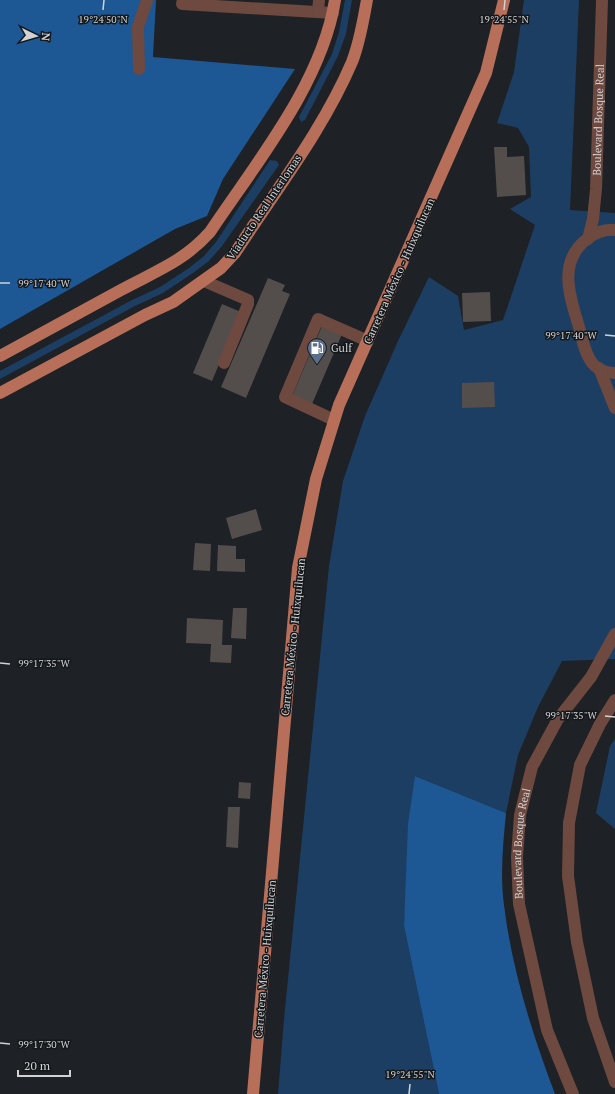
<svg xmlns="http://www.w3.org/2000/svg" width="615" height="1094" viewBox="0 0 615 1094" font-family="'PT Serif',serif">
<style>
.green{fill:#1d3e63}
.forest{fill:#1d5794}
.building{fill:#534e4c}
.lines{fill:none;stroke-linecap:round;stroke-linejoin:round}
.minor{stroke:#6d493f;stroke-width:12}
.major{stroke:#b86f5a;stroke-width:12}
.ticks{fill:none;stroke:#d0d2d4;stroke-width:1.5}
.labels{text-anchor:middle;stroke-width:3;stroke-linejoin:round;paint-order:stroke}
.street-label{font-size:11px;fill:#d0d2d4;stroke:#15181b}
.poi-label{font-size:11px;fill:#d0d2d4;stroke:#15181b;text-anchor:start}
.ticks-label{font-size:10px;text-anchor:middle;fill:#d0d2d4;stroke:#15181b;stroke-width:3;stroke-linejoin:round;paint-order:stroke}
</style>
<rect width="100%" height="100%" fill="#1e2125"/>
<g class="green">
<path d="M345,0H352L346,34L338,56L305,120L301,122L299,117L332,54L339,32Z"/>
<path d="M524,0H579L570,210L615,213V659L562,661L538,707L518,755L506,813L415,776L404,926L439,1094H278L284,1019L329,566L343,481L365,416L398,341L429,277L458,296L464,330L503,320L535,225L510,209L531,197L529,147L518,128L497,123L514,72Z"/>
<path d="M270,160L277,161L279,165L222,246L209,261L193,273L163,293L135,306L0,379V371L132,300L160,287L189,268L204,256L216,242Z"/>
<path d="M615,739V829L596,813L610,746Z"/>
</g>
<g class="forest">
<path d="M0,0H156L153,57L295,69L223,179L207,216L175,229L0,329Z"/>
<path d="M415,776L506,813C503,844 500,875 504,905C512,970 532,1033 555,1094H439L404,926L408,824Z"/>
</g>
<g class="building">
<path d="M494,147H507V157L524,156L526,195L497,197Z"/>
<path d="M268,278L285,285L282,291L290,294L246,398L221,387Z"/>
<path d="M490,292L491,321L463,322L462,293Z"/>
<path d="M222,304L241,312L212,381L193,373Z"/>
<path d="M322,326L342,334L312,404L292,396Z"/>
<path d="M494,382L495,407L462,408V383Z"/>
<path d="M256,509L262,530L232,539L226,518Z"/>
<path d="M195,543L211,544L210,571L193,570Z"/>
<path d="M218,545L236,546V559H245V572L217,571Z"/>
<path d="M233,608H247L246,639L231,638Z"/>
<path d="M187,618L223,620L222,645H232L231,663L210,662L211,644L186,643Z"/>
<path d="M239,782L251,783L250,799L238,798Z"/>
<path d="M228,807H240L238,848L226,847Z"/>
</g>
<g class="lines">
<g class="minor">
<path d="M183,0L182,4L333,13"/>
<path d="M318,12L319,0"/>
<path d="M139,69L138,27L147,0"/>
<path d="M615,230C604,229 596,232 587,239C557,262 570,297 579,327C582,338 585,355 593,364C598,370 608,373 615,373"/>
<path id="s1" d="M588,239L593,219L596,189L602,0"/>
<path d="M204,281L248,300V304L224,363"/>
<path d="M599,368L615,408"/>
<path d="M334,420L285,397L318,319L368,341"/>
<path d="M615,700L600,724L580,765L569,823L568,876L577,942L593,1018L615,1082"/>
<path id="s2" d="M573,1094L547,1030L519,904L517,857L520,815L532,767L558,719L591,677L615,634"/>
</g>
<g class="major">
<path d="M0,356C40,334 81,312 121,290C156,271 183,262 210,232C256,163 322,83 335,0"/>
<path d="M0,393L145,315L173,302L221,268L235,253C275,191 323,130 352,62C360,42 363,21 367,0"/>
<path d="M253,1094L298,568L316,479L339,405L486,73L504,0"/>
</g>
</g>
<path class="ticks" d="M103,10L104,0M504,10L505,0M0,283H10M605,335L615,336M0,663L10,664M605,716L615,717M0,1043L10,1044M409,1094L410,1084"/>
<defs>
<g id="fuel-pin" transform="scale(1)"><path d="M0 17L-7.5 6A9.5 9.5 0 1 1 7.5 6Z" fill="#5c6f8a" stroke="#15181b"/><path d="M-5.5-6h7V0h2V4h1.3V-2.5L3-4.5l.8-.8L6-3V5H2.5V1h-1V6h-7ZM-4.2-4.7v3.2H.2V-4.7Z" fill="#fff"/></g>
</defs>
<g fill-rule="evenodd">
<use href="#fuel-pin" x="317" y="348"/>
</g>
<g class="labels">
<g class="street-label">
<text dy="4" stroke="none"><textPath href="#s1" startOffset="120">Boulevard Bosque Real</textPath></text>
<text transform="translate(264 207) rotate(-56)" y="4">Viaducto Real Interlomas</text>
<text transform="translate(399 271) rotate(-66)" y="4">Carretera México - Huixquilucan</text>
<text transform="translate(293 637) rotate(-84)" y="4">Carretera México - Huixquilucan</text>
<text dy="4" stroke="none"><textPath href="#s2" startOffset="259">Boulevard Bosque Real</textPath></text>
<text transform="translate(265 959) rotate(-85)" y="4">Carretera México - Huixquilucan</text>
</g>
<g class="poi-label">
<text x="331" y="352">Gulf</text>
</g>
</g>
<g class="ticks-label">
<text x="103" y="23">19°24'50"N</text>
<text x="504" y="23">19°24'55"N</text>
<text x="44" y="287">99°17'40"W</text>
<text x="571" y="339">99°17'40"W</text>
<text x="44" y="667">99°17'35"W</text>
<text x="571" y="719">99°17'35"W</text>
<text x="44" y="1048">99°17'30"W</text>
<text x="410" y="1078">19°24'55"N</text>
</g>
<g transform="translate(36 36) rotate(95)" stroke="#15181b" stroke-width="3" paint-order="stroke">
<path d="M0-3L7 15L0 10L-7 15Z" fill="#d0d2d4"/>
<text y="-6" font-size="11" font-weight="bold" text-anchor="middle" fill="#d0d2d4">N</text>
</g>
<path d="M18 1070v6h52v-6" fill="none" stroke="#d0d2d4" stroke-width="2"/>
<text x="24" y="1070" font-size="12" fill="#d0d2d4" stroke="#15181b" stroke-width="3" paint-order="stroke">20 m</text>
</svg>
